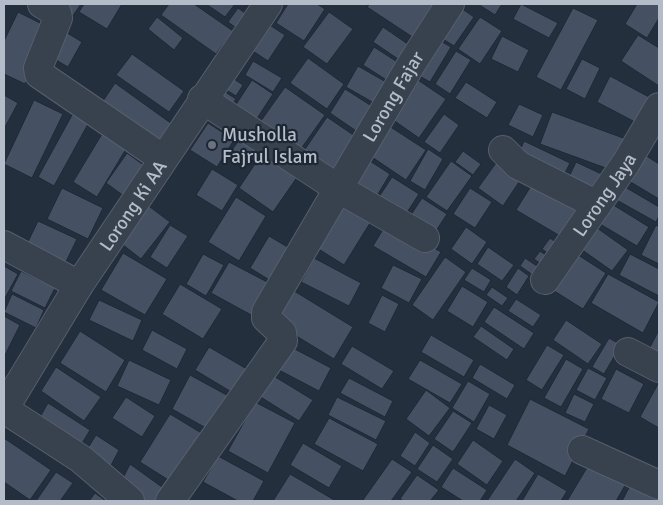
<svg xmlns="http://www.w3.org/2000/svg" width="663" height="505" viewBox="0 0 663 505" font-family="Signika,sans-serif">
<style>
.building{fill:#455162;stroke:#1f2835}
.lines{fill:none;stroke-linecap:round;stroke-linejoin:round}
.street-casing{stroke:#565f6c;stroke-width:30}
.street{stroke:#38414e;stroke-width:28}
.worship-dot{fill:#6b7280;stroke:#1d2633;stroke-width:2}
.labels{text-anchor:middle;stroke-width:4.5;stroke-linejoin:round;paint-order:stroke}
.street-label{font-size:19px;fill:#b4bcc9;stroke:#1d2633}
.poi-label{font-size:19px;fill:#b4bcc9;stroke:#1d2633;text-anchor:start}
</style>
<rect width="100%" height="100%" fill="#242f3e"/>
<g class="building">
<path d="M53,4H81L72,17Z"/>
<path d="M84,4H122L107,29L79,12Z"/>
<path d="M169,4H194L233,31L216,54L161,15Z"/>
<path d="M206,4H235L225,17Z"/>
<path d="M288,4H317L325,9L304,41L276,23Z"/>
<path d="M370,4H435L414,38L367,7Z"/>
<path d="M455,4L474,17L454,46L435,34Z"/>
<path d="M478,4H502L495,15Z"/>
<path d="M521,4L558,23L549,38L513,19Z"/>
<path d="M637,4H659V18L647,38L625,24Z"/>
<path d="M238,8L249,16L239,30L228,22Z"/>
<path d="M573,8L598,20L561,90L536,77Z"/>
<path d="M18,12L52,29L25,84L4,74V41Z"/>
<path d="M329,12L353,29L327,64L303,47Z"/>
<path d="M157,17L183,38L174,50L148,29Z"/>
<path d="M480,17L502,31L480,64L458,49Z"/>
<path d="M259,18L285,35L268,61L242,44Z"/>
<path d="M383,27L415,49L404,63L373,42Z"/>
<path d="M59,28L82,42L68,67L44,53Z"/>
<path d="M430,35L451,47L430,82L409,70Z"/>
<path d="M638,35L659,48V86L621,61Z"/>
<path d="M502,36L529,50L518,72L491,59Z"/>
<path d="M374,47L399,63L388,81L363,65Z"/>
<path d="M456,51L471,60L450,94L435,84Z"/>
<path d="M132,54L184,91L169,112L116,75Z"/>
<path d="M308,58L344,84L327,109L290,83Z"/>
<path d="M582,59L600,68L585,99L566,89Z"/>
<path d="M253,61L282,78L273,92L245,75Z"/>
<path d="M358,66L393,86L381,107L346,87Z"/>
<path d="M222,71L243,85L236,96L214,82Z"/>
<path d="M610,76L649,97L635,122L597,102Z"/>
<path d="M415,78L446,99L419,138L389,117Z"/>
<path d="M252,80L273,94L256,120L235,106Z"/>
<path d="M466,82L497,102L487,118L455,98Z"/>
<path d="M115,83L172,124L155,148L99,107Z"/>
<path d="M216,86L236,99L228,110Z"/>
<path d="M285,87L325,115L298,153L258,125Z"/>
<path d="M345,89L381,112L365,137L330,113Z"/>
<path d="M4,95L18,103L4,129Z"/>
<path d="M34,100L63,114L32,178L4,164Z"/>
<path d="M519,104L543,115L533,137L508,125Z"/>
<path d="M77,106L93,115L54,186L38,177Z"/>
<path d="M552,112L626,139L614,171L540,144Z"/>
<path d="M444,114L459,125L440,153L424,142Z"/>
<path d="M327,117L362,141L337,179L301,155Z"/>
<path d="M208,123L234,140L217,167L190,150Z"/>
<path d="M386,124L426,150L406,180L366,153Z"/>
<path d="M102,134L126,149L97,197L73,182Z"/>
<path d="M242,136L260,149L251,163L232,150Z"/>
<path d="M524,141L570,163L560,183L515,162Z"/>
<path d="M265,149L300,173L273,212L239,188Z"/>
<path d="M428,149L443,159L425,190L410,181Z"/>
<path d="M463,151L481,164L473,175L455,162Z"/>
<path d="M127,153L145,166L124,196L106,183Z"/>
<path d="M645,155L659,164V199L629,181Z"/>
<path d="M501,156L525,173L503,206L478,188Z"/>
<path d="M370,161L390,174L372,204L352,191Z"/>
<path d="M451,161L472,176L447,211L426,197Z"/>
<path d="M576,162L610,178L600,200L566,183Z"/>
<path d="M212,169L238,185L222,211L196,195Z"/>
<path d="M392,177L419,194L400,223L373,206Z"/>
<path d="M536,178L586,208L567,240L516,210Z"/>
<path d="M620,184L659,207V216L656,222L613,198Z"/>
<path d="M62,188L103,208L88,239L47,219Z"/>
<path d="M470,188L492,202L475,228L453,214Z"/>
<path d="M236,197L266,216L239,261L208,242Z"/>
<path d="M422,198L447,214L432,237L407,221Z"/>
<path d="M607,201L649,227L637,246L595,221Z"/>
<path d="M146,204L170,222L141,259L118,241Z"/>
<path d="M343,206L370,223L344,265L317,248Z"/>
<path d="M38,221L77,239L63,268L24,250Z"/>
<path d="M388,221L441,252L426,277L373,246Z"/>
<path d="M170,225L188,236L167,268L150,257Z"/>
<path d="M593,225L628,250L612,271L578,247Z"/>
<path d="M656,225L659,227V264L641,255Z"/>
<path d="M466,227L487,242L472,264L451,249Z"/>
<path d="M269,236L296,252L276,284L250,268Z"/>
<path d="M550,238L564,248L556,259L542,249Z"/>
<path d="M488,247L514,265L502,281L477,264Z"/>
<path d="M540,251L554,261L548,269L534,259Z"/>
<path d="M572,251L606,273L583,309L548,287Z"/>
<path d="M123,253L167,279L145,315L101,290Z"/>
<path d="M203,254L224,265L206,296L186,284Z"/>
<path d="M630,254L659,269V296L619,275Z"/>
<path d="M445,257L466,272L433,320L412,305Z"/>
<path d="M314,258L361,283L349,306L301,282Z"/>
<path d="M525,258L546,272L540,280L520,266Z"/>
<path d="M229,262L271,284L253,316L211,293Z"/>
<path d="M393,265L422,279L409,303L381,288Z"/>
<path d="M4,266L18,274L4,300Z"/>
<path d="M472,268L491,280L484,292L464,280Z"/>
<path d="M518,268L529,276L517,295L506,287Z"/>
<path d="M21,271L55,288L45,308L11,291Z"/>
<path d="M608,274L659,302L643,333L591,303Z"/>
<path d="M180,284L222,309L203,339L162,314Z"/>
<path d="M286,286L353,327L334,359L267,318Z"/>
<path d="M462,286L488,302L473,327L447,311Z"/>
<path d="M492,287L508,298L502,306L486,295Z"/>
<path d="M12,294L44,310L36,328L4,312Z"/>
<path d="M382,295L399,304L385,332L368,323Z"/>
<path d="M516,299L541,315L533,327L508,311Z"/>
<path d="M99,300L142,320L133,341L89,320Z"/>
<path d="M494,307L534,333L524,349L484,322Z"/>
<path d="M4,316L20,325L4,357Z"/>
<path d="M566,320L602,344L588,364L553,340Z"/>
<path d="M481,326L514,349L507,360L473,337Z"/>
<path d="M152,330L187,349L177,369L142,350Z"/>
<path d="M659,330V357L648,351Z"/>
<path d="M80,331L125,360L106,392L60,363Z"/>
<path d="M431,335L474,360L464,377L421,352Z"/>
<path d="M609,338L621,345L604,374L592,367Z"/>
<path d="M547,345L564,355L542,390L526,380Z"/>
<path d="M289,346L331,368L319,391L277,369Z"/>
<path d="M352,346L394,371L382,389L341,364Z"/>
<path d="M209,347L252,372L238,396L195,370Z"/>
<path d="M566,359L583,369L561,407L544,398Z"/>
<path d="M129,360L171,380L159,405L117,386Z"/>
<path d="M420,360L462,384L450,403L408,379Z"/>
<path d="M480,364L515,385L507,399L472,378Z"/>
<path d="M56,367L101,397L84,421L41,391Z"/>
<path d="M588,368L607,378L595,400L576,390Z"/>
<path d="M616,369L644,384L629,413L601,399Z"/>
<path d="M190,375L234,399L215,433L172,409Z"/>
<path d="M272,375L313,400L299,421L259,396Z"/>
<path d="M349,378L393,401L385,417L340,393Z"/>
<path d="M468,381L490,394L474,422L452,408Z"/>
<path d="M659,382V428L640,417Z"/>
<path d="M426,390L450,408L429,436L406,419Z"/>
<path d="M574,394L594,404L585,422L565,413Z"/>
<path d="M126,397L155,416L142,437L112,418Z"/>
<path d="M337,397L386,421L376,440L328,415Z"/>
<path d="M530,399L589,429L565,476L507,445Z"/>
<path d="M255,402L295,423L268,473L228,451Z"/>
<path d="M48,403L90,430L78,450L36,424Z"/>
<path d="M489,405L507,415L494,439L476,429Z"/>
<path d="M453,411L472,423L453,452L434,439Z"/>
<path d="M170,414L208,437L178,486L140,462Z"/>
<path d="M329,418L378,444L363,471L314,444Z"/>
<path d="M415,432L430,443L415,466L400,456Z"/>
<path d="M96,435L119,450L106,475L83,456Z"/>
<path d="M4,438L51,470L30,500L4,482Z"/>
<path d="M473,440L503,461L487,485L457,464Z"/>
<path d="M303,443L342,466L329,488L290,465Z"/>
<path d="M433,445L453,459L437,482L417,469Z"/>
<path d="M218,456L264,481L253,501H238L203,482Z"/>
<path d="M392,459L412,472L391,501H365L363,500Z"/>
<path d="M515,459L535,473L516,501H487Z"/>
<path d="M591,461L627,482L616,501H567Z"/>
<path d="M130,464L173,495L167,501H135L119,486Z"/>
<path d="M453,468L487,490L480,501H463L441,487Z"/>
<path d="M56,472L73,483L60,501H36Z"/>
<path d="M290,474L336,501H273Z"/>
<path d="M538,474L567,491L561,501H522Z"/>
<path d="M417,475L439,490L430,501H404L400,499Z"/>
<path d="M631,484L659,499V501H622Z"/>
<path d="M95,493L106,501H89Z"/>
</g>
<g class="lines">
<g class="street-casing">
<g id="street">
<path d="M42,4L57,13L58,18L38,68L39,74L162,158"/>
<path d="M202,99L339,189L425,238"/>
<path d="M503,150L518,165L597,205"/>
<path d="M4,245L79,285"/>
<path id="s1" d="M545,280L626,163L659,107"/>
<path d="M628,352L659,368"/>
<path id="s2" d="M4,409L79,285L268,4"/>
<path d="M4,409L81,459L130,501"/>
<path d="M582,450L659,485"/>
<path id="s3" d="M170,501L283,341L282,333L266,318V312L412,63L450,4"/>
</g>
</g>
<use href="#street" class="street"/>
</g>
<circle class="worship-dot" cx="212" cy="145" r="5"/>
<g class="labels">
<g class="street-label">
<text dy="7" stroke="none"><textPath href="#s3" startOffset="482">Lorong Fajar</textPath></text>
<text dy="7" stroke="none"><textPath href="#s1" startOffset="104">Lorong Jaya</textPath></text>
<text dy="7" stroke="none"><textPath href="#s2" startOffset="241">Lorong Ki AA</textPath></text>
</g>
<g class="poi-label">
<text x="222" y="141">Musholla<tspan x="222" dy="22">Fajrul Islam</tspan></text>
</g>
</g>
<rect width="663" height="505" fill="none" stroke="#b4bcc9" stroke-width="10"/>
</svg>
